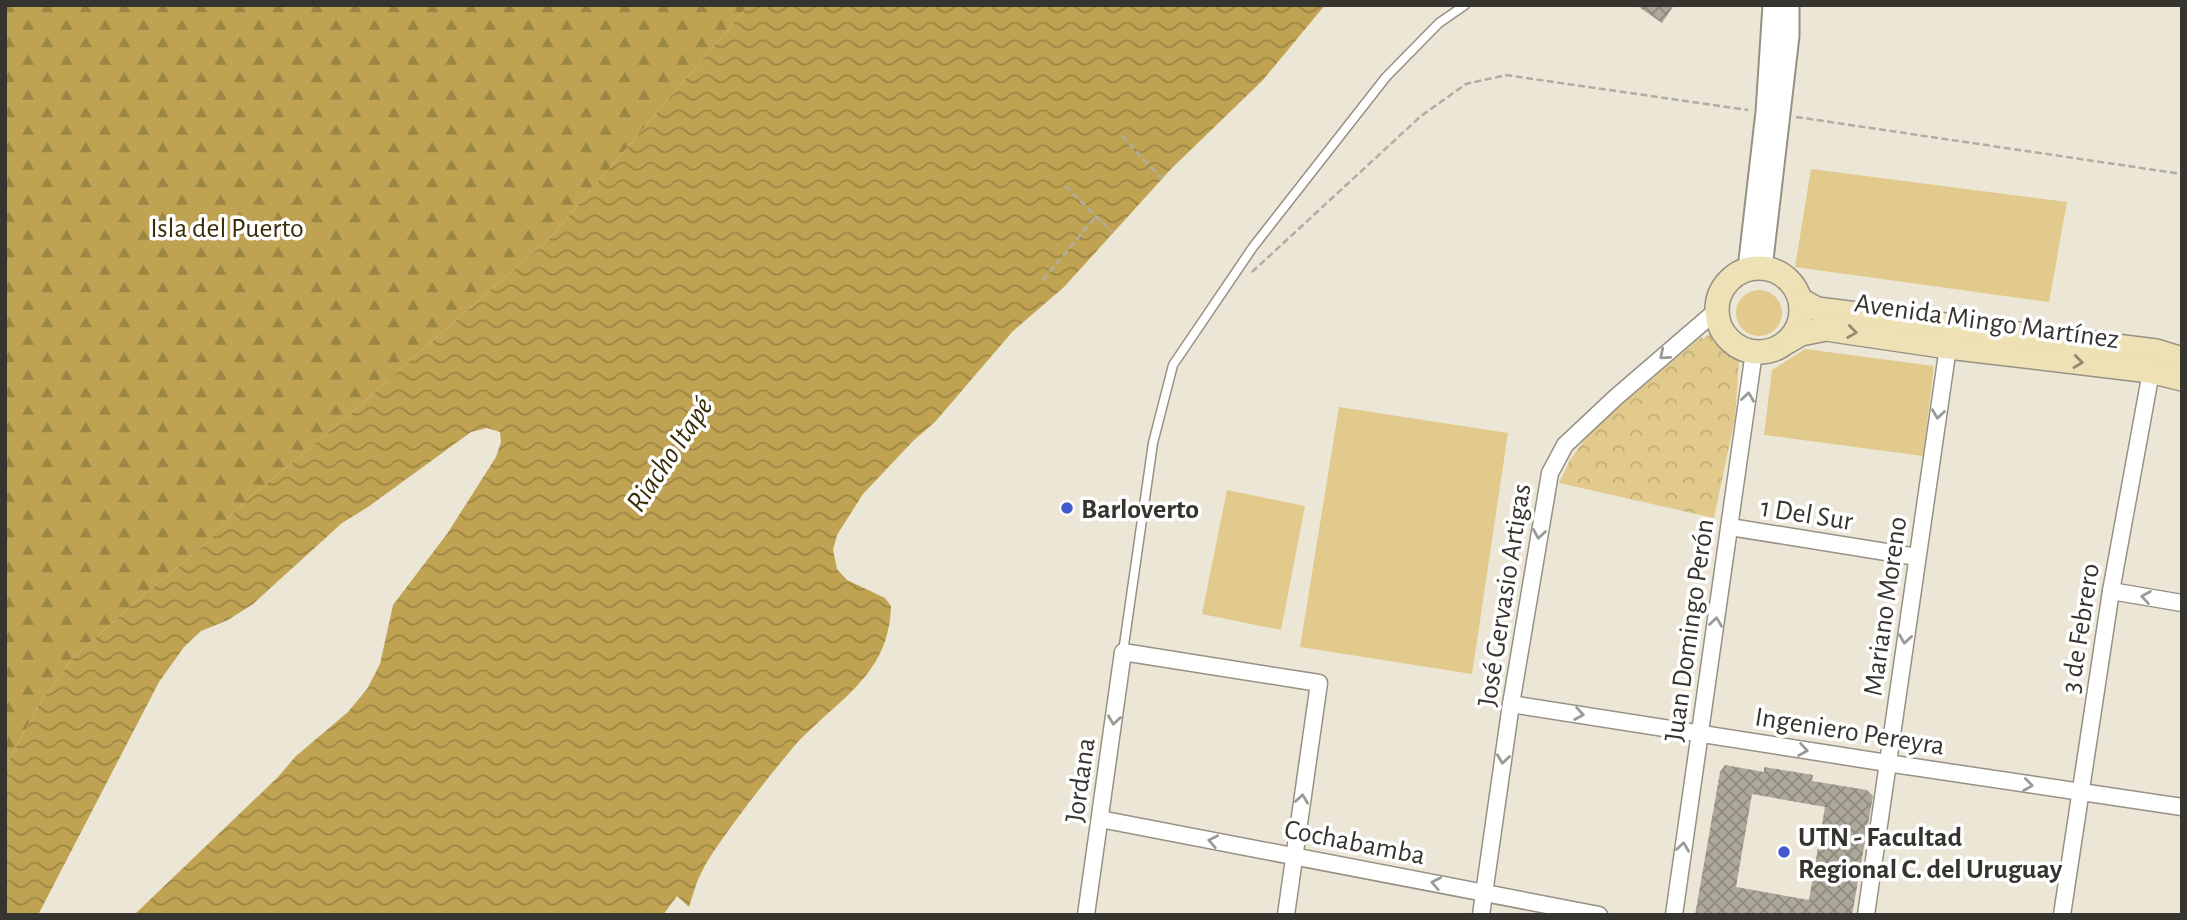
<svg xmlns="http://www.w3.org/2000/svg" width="2187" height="920" viewBox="0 0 2187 920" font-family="'Alegreya Sans',sans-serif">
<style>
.grass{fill:#e1ca8b}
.forest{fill:url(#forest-firs)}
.park{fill:url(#park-crowns)}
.water{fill:url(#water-waves)}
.pier{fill:#ebe6d6}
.building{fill:url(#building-cross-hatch);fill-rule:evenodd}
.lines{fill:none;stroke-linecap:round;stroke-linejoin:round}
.service-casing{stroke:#969183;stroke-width:11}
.minor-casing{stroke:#969183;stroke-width:19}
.tertiary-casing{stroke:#969183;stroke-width:23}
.secondary-casing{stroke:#969183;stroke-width:26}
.path{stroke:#b1ada0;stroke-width:2.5;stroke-dasharray:7 3.5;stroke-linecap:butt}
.service{stroke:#fff;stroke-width:8}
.minor{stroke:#fff;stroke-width:16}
.tertiary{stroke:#fff;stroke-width:19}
.secondary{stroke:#ede1b5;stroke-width:23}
.oneway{stroke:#928a72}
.oneway2{stroke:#9a9a96}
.poi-dot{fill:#445bce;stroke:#fff;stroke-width:2.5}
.labels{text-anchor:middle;stroke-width:7;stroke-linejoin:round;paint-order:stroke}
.park-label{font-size:28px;fill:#3a2e09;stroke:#fff}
.street-label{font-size:28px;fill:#36342e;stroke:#fff}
.poi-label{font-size:28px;font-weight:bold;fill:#36342e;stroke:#fff;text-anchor:start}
.water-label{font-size:30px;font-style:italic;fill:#3b2f0b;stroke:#fff}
</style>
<defs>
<pattern id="forest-firs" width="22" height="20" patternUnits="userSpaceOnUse" patternTransform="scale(1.75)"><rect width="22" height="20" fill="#bfa352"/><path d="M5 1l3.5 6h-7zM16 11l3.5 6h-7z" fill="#9c8644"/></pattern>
<pattern id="park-crowns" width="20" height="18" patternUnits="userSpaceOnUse" patternTransform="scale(1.75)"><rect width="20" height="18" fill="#e1ca8b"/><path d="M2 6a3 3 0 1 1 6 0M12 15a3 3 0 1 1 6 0" fill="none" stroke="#c2ae78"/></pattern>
<pattern id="water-waves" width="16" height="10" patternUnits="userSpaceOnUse" patternTransform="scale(1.75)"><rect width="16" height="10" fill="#c0a352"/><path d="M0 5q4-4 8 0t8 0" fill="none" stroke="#9d8644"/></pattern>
<pattern id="building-cross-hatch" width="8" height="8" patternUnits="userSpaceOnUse" patternTransform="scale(1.75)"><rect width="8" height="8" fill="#ada899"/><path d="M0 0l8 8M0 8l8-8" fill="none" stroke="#8e8a7d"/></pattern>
</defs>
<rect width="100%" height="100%" fill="#ebe6d6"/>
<g class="grass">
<path d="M1811,169L2067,202L2049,302L1795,267Z"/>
<circle cx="1759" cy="313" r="23"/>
<path d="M1805,349L1934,366L1923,456L1764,435L1772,370Z"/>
<path d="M1339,407L1508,433L1472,674L1300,647Z"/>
<path d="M1227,490L1305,506L1281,630L1202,614Z"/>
</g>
<path class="forest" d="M5,5H749L549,239L390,378L354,411L253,495L229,517L209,541L134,603L72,659L41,701L5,767Z"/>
<path class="park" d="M1712,332L1724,351L1739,361L1735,418L1714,518L1559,483L1570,460L1593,429L1701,337L1703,339Z"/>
<path class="water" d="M749,5H1325L1263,80L1171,169L1064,287L1013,331L935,422L914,440L863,494L837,535L833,550L837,569L847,580L885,598L891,606C889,679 833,701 791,750C765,781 739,815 716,848C707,861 699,875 694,891C691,900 690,907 684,915H134L278,777L296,756L348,712L367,689L380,664L393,605L447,534L496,457L501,442L500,432L487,428L471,432L368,507L342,523L253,604L228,620L201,631L184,647L159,682L38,915H5V767L41,701L72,659L134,603L209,541L229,517L253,495L354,411L390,378L549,239Z"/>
<path class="pier" d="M677,896L690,908L684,915H663Z"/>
<g class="building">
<path d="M1636,5H1674L1662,23Z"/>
<path d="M1725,765L1764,772V767L1813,775L1812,781L1867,790L1873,796L1852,915H1695L1720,772ZM1752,794L1825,807L1809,900L1736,887Z"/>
</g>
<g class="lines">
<g class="service-casing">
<path id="service" d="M1123,652L1153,443L1173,365L1253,247L1386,77L1439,23L1465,5"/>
</g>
<g class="minor-casing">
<g id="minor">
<path d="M1730,527L1917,557"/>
<path d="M2111,591L2182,603"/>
<path d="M1511,704L1887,763L2182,807"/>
<path d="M1100,819L1599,915"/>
<path d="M1086,915L1123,652L1319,683L1286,915"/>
<path d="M1481,915L1511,704L1550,473L1565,445L1615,398L1716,311"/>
<path d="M1674,915L1754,352"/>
<path d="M1866,915L1948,347"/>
<path d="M2062,915L2111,591L2153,361"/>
</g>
</g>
<g class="tertiary-casing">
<g id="tertiary">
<path d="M1762,268L1789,36V5"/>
<path d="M1748,269L1766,112L1773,5"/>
</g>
</g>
<g class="secondary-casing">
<g id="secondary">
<circle cx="1759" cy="310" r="42"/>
<path d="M1801,300L1817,309L2156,351L2182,359"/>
<path d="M1787,342L1801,334L1826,329L1948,347L2150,371L2182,379"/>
</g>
</g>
<g class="path">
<path d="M1796,117L2182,174"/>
<path d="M1122,136L1162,179"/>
<path d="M1065,186L1112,232"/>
<path d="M1252,272L1421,116L1466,84L1506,75L1748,110"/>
<path d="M1043,280L1096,216"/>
</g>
<use href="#service" class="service"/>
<use href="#minor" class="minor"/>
<use href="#tertiary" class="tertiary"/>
<use href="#secondary" class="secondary"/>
</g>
<defs><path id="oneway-chevron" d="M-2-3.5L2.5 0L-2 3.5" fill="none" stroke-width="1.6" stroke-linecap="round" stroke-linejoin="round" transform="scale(1.75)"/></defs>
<g class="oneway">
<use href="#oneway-chevron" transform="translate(1852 332) rotate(8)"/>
<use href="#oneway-chevron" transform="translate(2078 362) rotate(7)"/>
</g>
<g class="oneway2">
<use href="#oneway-chevron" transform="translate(1664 355) rotate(140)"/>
<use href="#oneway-chevron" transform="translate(1748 397) rotate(-82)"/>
<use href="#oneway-chevron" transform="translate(1938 414) rotate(98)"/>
<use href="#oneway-chevron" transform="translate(1539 534) rotate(99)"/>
<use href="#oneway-chevron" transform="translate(2146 597) rotate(-171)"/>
<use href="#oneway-chevron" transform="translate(1716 622) rotate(-82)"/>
<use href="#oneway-chevron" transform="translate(1905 639) rotate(98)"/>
<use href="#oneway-chevron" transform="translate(1579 714) rotate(9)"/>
<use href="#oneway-chevron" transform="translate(1114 720) rotate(98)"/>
<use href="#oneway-chevron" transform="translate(1803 750) rotate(9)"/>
<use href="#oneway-chevron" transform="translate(1503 759) rotate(98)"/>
<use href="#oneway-chevron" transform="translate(2028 785) rotate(8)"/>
<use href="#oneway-chevron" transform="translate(1302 799) rotate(-82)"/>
<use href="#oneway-chevron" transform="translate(1213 841) rotate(-169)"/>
<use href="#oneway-chevron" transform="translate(1683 847) rotate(-82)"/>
<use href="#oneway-chevron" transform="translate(1436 883) rotate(-169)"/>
</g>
<g class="poi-dot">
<circle cx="1067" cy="508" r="7"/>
<circle cx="1784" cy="852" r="7"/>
</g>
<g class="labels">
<g class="park-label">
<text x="227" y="237">Isla del Puerto</text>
</g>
<g class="street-label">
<text transform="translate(1987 320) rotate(8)" y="10">Avenida Mingo Martínez</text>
<text transform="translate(1807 513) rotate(9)" y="10">1 Del Sur</text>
<text transform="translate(1503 595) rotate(-81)" y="10">José Gervasio Artigas</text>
<text transform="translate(1884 606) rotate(-82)" y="10">Mariano Moreno</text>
<text transform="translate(2079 628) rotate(-81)" y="10">3 de Febrero</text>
<text transform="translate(1688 630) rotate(-82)" y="10">Juan Domingo Perón</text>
<text transform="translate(1850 730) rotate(9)" y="10">Ingeniero Pereyra</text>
<text transform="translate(1079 780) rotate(-82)" y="10">Jordana</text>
<text transform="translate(1355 841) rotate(11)" y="10">Cochabamba</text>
</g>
<g class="poi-label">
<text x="1081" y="518">Barloverto</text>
<text x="1798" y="846">UTN - Facultad<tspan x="1798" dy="32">Regional C. del Uruguay</tspan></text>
</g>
<g class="water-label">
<text transform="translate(669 454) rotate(-56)" y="10">Riacho Itapé</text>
</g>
</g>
<rect width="2187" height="920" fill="none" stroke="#36342e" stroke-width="14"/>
</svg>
